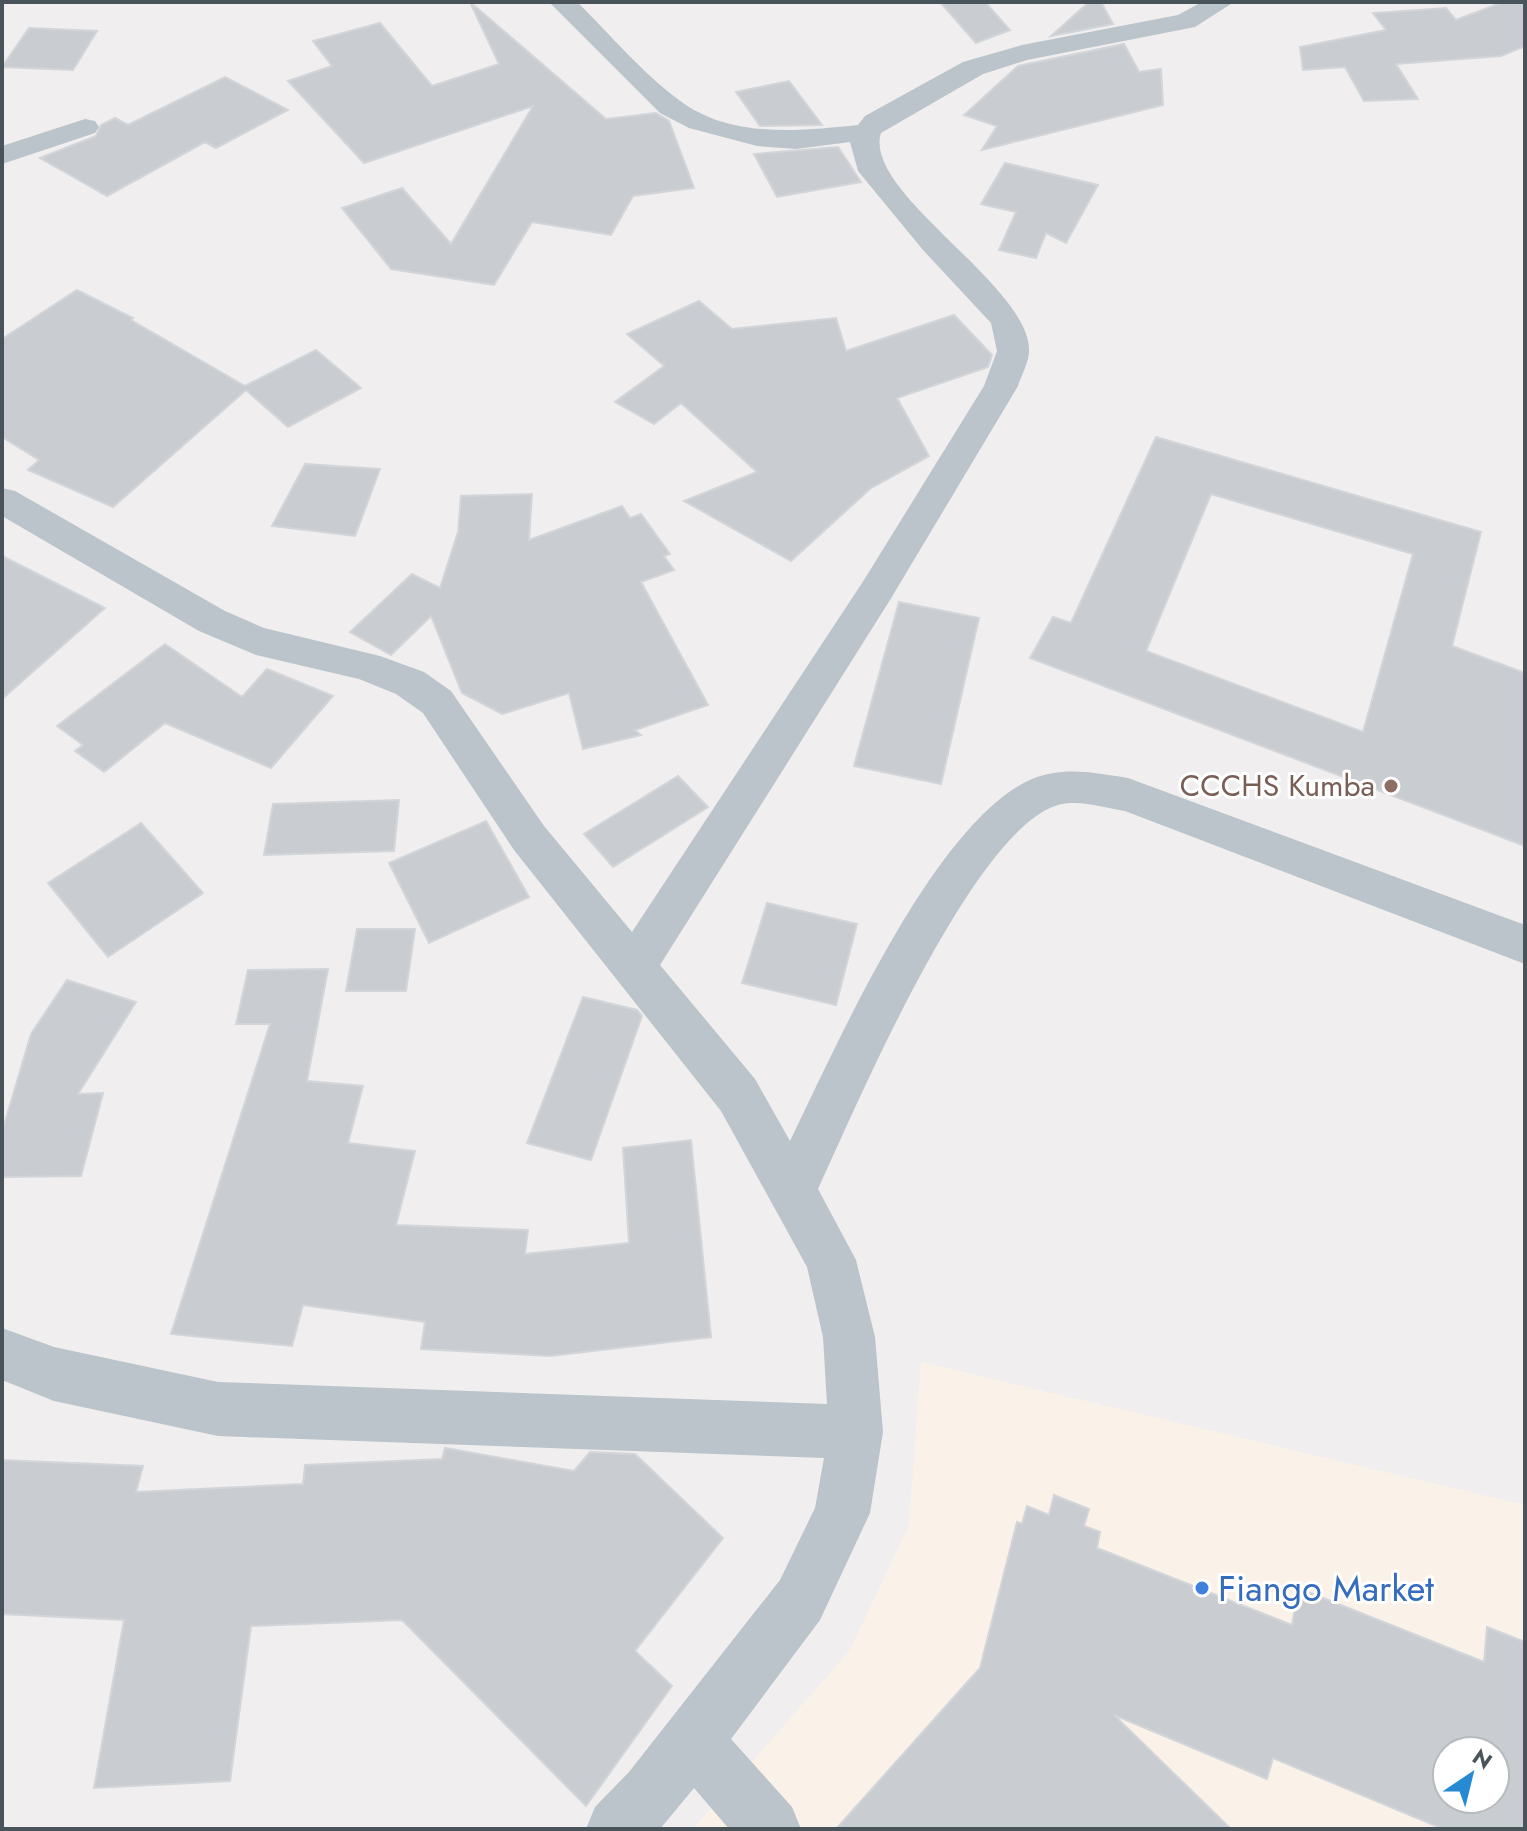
<svg xmlns="http://www.w3.org/2000/svg" width="1527" height="1831" viewBox="0 0 1527 1831" font-family="Jost,sans-serif">
<style>
.commercial{fill:#faf2e8;fill-rule:evenodd}
.building{fill:#c9ccd0;stroke:#d2d5d9;stroke-width:2;fill-rule:evenodd}
.lines{fill:none;stroke-linecap:round;stroke-linejoin:round}
.minor{fill:#bac4ca;fill-rule:evenodd}
.education-dot{fill:#8d6e63;stroke:#fff;stroke-width:3}
.shop-dot{fill:#3f7fe0;stroke:#fff;stroke-width:3}
.labels{text-anchor:middle;stroke-width:6;stroke-linejoin:round;paint-order:stroke}
.education-label{font-size:30px;fill:#785e54;stroke:#fff;text-anchor:end}
.near-shop-label{font-size:36px;fill:#366cbe;stroke:#fff;text-anchor:start}
</style>
<rect width="100%" height="100%" fill="#f0eeee"/>
<path class="commercial" d="M921,1362L1525,1505V1829H693L850,1650L909,1525ZM1447,1751H1495V1799H1447Z"/>
<g class="building">
<path d="M470,2L606,119L656,113L669,121L694,188L633,196L611,235L532,222L494,285L391,269L342,208L402,188L451,244L533,106L364,163L288,81L332,66L313,41L380,23L432,86L499,64Z"/>
<path d="M940,2H985L1010,30L976,43Z"/>
<path d="M1089,2H1101L1113,24L1051,36Z"/>
<path d="M1503,2H1525V46L1501,56L1396,64L1418,99L1364,101L1345,67L1303,70L1300,47L1386,30L1373,13L1446,8L1456,20Z"/>
<path d="M29,28L97,31L73,70L2,67Z"/>
<path d="M1124,44L1139,72L1161,69L1163,105L982,150L997,126L964,115L1018,66Z"/>
<path d="M225,77L288,110L216,148L205,142L107,196L40,158L96,136L101,125L115,118L128,125Z"/>
<path d="M789,81L822,125L760,126L736,92Z"/>
<path d="M838,147L861,182L777,197L754,154Z"/>
<path d="M1005,163L1098,185L1066,243L1046,233L1036,258L999,250L1016,212L981,204Z"/>
<path d="M77,290L133,318L131,320L245,386L316,350L361,388L288,427L246,390L113,507L28,470L39,460L2,437V339Z"/>
<path d="M699,301L732,329L836,318L846,351L954,315L992,355L988,367L897,398L929,456L871,488L791,561L684,501L757,472L681,403L654,424L615,402L664,366L627,334Z"/>
<path d="M1156,437L1481,532L1452,646L1525,673V846L1030,658L1053,617L1071,623ZM1211,494L1413,554L1363,732L1146,651Z"/>
<path d="M305,464L380,469L355,536L272,526Z"/>
<path d="M532,494L529,540L622,506L630,518L641,514L670,554L664,556L674,570L641,582L708,705L635,730L641,735L583,749L569,693L502,714L462,693L431,616L391,655L350,632L412,574L440,588L458,532L461,496Z"/>
<path d="M2,556L105,608L2,699Z"/>
<path d="M899,602L979,618L941,784L854,766Z"/>
<path d="M165,644L242,697L267,669L333,696L271,768L165,723L104,772L75,751L83,745L57,726Z"/>
<path d="M678,776L708,807L613,867L584,834Z"/>
<path d="M399,800L394,851L264,855L273,804Z"/>
<path d="M486,821L529,897L429,943L389,863Z"/>
<path d="M141,823L203,893L108,957L48,883Z"/>
<path d="M767,903L857,924L836,1005L742,983Z"/>
<path d="M357,929H415L406,991H346Z"/>
<path d="M328,969L307,1081L363,1086L348,1143L415,1151L396,1225L528,1230L525,1254L629,1243L623,1148L691,1140L711,1337L550,1356L421,1349L425,1322L303,1305L292,1346L171,1334L270,1024H236L248,970Z"/>
<path d="M67,980L136,1002L78,1094L103,1093L81,1176L2,1177V1132L31,1034Z"/>
<path d="M583,997L637,1010L642,1016L591,1160L527,1143Z"/>
<path d="M445,1448L574,1471L590,1452L635,1454L723,1538L635,1651L672,1686L586,1806L402,1620L251,1626L230,1781L94,1788L124,1620L2,1614V1460L143,1466L136,1492L303,1484L305,1465L442,1459Z"/>
<path d="M1054,1495L1089,1509L1084,1526L1100,1532L1097,1548L1292,1625L1298,1588L1484,1662L1487,1627L1525,1642V1829H1443L1273,1758L1267,1779L1114,1715L1231,1829H836L980,1668L1017,1522L1022,1524L1027,1506L1049,1515ZM1447,1751H1495V1799H1447Z"/>
</g>
<g class="lines">
<g class="minor">
<path d="M549,2H577C610,34 642,73 679,100C730,139 799,131 858,125L865,116L963,62L1022,45L1178,15L1202,2H1234L1195,27L1027,60L983,74L881,133C862,192 1031,286 1029,351C1029,362 1021,376 1018,386L890,600L660,965L755,1079L790,1141C836,1047 935,820 1032,779C1064,766 1095,773 1128,778L1525,925V964L1125,811C1105,808 1079,799 1058,805C973,829 856,1107 818,1189L856,1260L875,1337L883,1432L870,1513L820,1620L731,1739L792,1807L801,1829H729L694,1788L660,1829H586L595,1807L629,1772L780,1580L815,1508L824,1458L218,1436L54,1401L2,1380V1328L54,1347L218,1382L827,1404L823,1337L807,1267L721,1111L514,850L423,713L396,694L359,679L256,655L199,631L2,516V488L15,491L225,611L264,628L380,656L424,672L451,691L544,826L632,932L864,580L984,386L997,351L991,323L923,250L858,171L850,142L796,149L757,146L689,128L660,113Z"/>
<path d="M85,119L95,121L99,127L95,133L2,164V146Z"/>
</g>
</g>
<circle class="education-dot" cx="1391" cy="786" r="8"/>
<circle class="shop-dot" cx="1202" cy="1588" r="8"/>
<g class="labels">
<g class="education-label">
<text x="1375" y="796">CCCHS Kumba</text>
</g>
<g class="near-shop-label">
<text x="1218" y="1601">Fiango Market</text>
</g>
</g>
<rect width="1527" height="1831" fill="none" stroke="#48545a" stroke-width="8"/>
<g transform="translate(1471 1775) rotate(35)"><circle r="38" fill="#ffffff" stroke="#b6bbbd" stroke-width="2"/>
<path d="M0-6L14 30L0 20L-14 30Z" fill="#268ad2"/>
<text y="-12" font-size="22" font-weight="bold" text-anchor="middle" fill="#48545a">N</text>
</g>
</svg>
